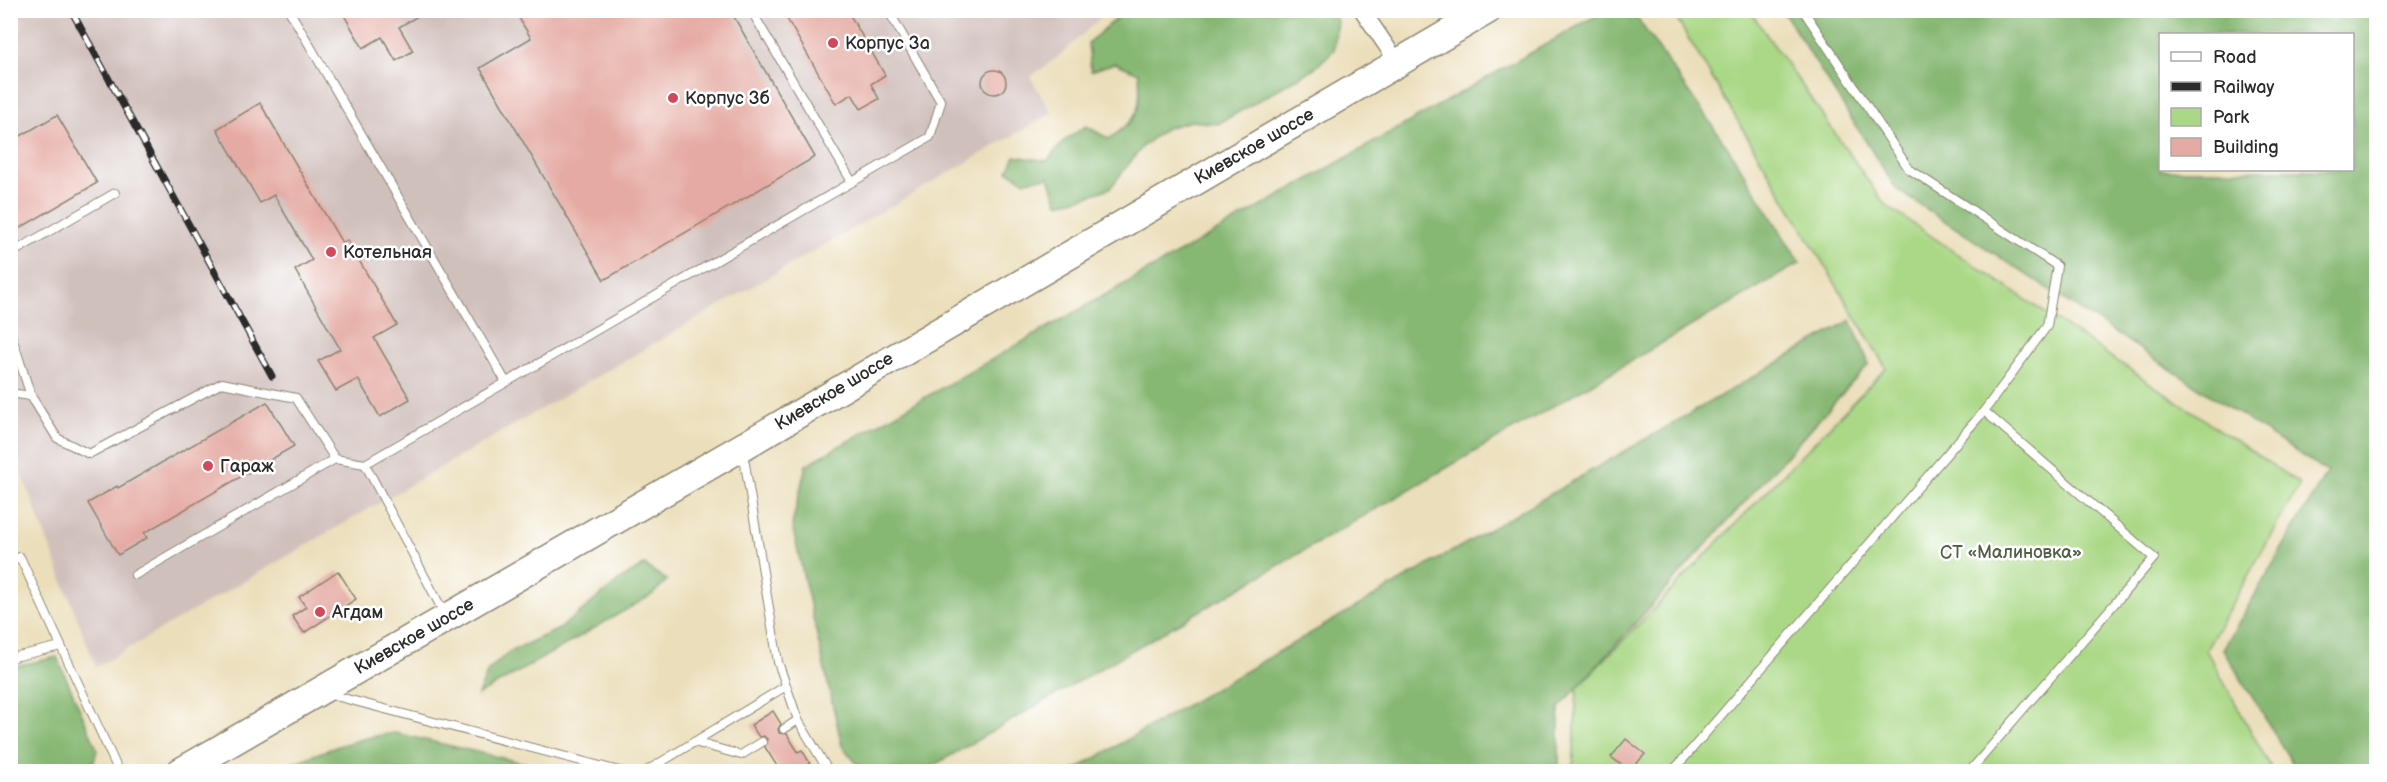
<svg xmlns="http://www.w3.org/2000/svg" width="2387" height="782" viewBox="0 0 2387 782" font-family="'Balsamiq Sans',sans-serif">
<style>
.industrial{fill:#d0c0bc}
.green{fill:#aad886;stroke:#6a8258;stroke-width:1.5}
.forest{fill:#87b873;stroke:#59724f;stroke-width:1.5;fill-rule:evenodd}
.building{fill:#e5aaa3}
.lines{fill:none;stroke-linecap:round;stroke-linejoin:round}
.lane-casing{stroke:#8b8472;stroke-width:10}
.street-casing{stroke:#8b8472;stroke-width:18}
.highway-casing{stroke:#8b8472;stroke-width:30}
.lane{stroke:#fff;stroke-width:8}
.street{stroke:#fff;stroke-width:15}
.highway{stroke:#fff;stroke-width:27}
.rail-casing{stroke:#2b2b2b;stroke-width:7}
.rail{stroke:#fff;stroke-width:4.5;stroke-dasharray:14;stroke-linecap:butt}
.poi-dot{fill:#d1495b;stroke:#fff;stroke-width:2}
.labels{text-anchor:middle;stroke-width:5;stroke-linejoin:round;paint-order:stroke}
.poi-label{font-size:18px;fill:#2b2b2b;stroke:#fff;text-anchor:start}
.street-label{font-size:18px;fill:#2b2b2b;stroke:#fff}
.park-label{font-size:18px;fill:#515f46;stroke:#fff}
</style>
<rect width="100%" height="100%" fill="#fff"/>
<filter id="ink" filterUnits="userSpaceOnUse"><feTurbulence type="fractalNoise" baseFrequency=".0167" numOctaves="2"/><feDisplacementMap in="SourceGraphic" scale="12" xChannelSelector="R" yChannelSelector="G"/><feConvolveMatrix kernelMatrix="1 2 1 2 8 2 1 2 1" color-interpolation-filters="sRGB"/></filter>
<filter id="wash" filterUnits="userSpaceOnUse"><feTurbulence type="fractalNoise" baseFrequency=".008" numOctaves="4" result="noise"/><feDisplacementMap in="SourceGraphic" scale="24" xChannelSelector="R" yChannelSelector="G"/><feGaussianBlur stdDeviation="1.35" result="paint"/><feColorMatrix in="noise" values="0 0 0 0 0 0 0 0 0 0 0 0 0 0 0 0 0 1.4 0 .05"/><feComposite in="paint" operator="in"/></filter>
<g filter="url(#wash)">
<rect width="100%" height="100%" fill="#ebdeba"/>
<path class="industrial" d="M11,11H1108L1059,56L1030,77L1052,113L96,667L11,446Z"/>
<path class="green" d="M1684,11H1750L1885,205L2300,484L2206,650L2273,771L1573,772L1577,688L1886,368L1675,16Z"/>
<g class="forest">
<path d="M1606,10L1632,11L1730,151L1800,263L924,771H863L842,746L792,525L806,465Z"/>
<path d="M1331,11L1337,21L1334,50L1315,68L1218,124L1191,121L1166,128L1143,146L1110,188L1085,197L1058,203L1049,177L1025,181L1008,171L1015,156L1047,161L1064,141L1086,126L1109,139C1140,118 1141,109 1139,73L1115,63L1091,71L1088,43L1125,11Z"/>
<path d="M1783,11H2376V771H2297L2223,649L2327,472L1896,189ZM2160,34H2352V170H2160Z"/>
<path d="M1851,320L1869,364L1559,708V771H1073Z"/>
<path d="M644,565L667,580L652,595L478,695L488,671L509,652L559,629L621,579Z"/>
<path d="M57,657L97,749L94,762L88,771H11V667Z"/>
<path d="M395,733L558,771H274C314,755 352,738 395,733Z"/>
</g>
<g id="blocks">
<g class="building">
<path d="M341,10H428L399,27L413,51L396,61L382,37L363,48Z"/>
<path d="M514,10H730L815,157L604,280L480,68L531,38Z"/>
<path d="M782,10H847L885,75L871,84L879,99L861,109L852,94L836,104Z"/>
<circle cx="994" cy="82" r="12"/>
<path d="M260,103L342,243L347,240L397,325L374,338L410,399L380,417L358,379L336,391L318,361L340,349L295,270L312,260L274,195L260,203L217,129Z"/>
<path d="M57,115L97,183L10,234V142Z"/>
<path d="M267,402L294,446L144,533L147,538L118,555L88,503L117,486L118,488Z"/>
<path d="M338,571L356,599L304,633L292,616L306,607L299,597Z"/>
<path d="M773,711L781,724L778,729L779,733L787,734L798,752L802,750L810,763L797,771H780L765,747L767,739L764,736L759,737L751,725Z"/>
<path d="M1626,739L1645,754L1630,771L1611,757Z"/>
</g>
</g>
</g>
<g filter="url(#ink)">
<use href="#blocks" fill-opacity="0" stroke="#8b8472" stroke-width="1.5"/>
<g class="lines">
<g class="lane-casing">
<g id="lane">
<path d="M289,10L506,382"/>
<path d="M751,10L852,182"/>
<path d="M10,254L115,193"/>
<path d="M10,331L31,396L57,438L89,454L222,383L296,398L335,459"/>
<path d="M10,393L31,396"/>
<path d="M743,452L778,662L798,720L829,772"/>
<path d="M10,561L20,557L119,772"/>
<path d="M135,575L335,459L365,464"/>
<path d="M444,613L365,464L930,137L941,102L888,10"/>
<path d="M10,658L61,646"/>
<path d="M328,694L623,772"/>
<path d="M784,729L798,720"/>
<path d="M694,742L741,755L762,742"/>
<path d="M645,772L786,686"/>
<path d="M1672,772L1984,411L2047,326L2057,266L1909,169L1803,10"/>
<path d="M1969,772L2154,558L1984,411"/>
</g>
</g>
<g class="street-casing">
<path id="street" d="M1362,10L1398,63"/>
</g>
<g class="highway-casing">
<path id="highway" d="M180,772L742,447L1488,10"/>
</g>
<use href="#lane" class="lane"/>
<use href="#street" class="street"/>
<use href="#highway" class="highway"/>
<g class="rail-casing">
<path id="rail" d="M71,10L272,376"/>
</g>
<use href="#rail" class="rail"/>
</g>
</g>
<g class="poi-dot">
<circle cx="833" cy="43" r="6"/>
<circle cx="673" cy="98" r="6"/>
<circle cx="331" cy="252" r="6"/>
<circle cx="208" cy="466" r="6"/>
<circle cx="320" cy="612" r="6"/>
</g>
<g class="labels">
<g class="poi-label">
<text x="845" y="49">Корпус 3a</text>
<text x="685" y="104">Корпус 3б</text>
<text x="343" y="258">Котельная</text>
<text x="220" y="472">Гараж</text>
<text x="332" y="618">Агдам</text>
</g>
<g class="street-label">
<text transform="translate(1254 146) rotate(-30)" y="6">Киевское шоссе</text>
<text transform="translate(834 391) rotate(-31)" y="6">Киевское шоссе</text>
<text transform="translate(414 636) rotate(-30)" y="6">Киевское шоссе</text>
</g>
<g class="park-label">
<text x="2011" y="558">СТ «Малиновка»</text>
</g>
</g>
<rect width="2387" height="782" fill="none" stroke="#fff" stroke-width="36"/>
<rect x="2159" y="33" width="195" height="138" fill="#ffffff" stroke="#aaaaaa" stroke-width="1.5"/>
<rect x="2171" y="52" width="30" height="9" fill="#ffffff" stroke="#aaaaaa" stroke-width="1.5"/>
<text x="2213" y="63" font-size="18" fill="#2b2b2b">Road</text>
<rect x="2171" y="82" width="30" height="9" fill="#2b2b2b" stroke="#aaaaaa" stroke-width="1.5"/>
<text x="2213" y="93" font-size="18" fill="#2b2b2b">Railway</text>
<rect x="2171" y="108" width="30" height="18" fill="#aad886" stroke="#aaaaaa" stroke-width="1.5"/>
<text x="2213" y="123" font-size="18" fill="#2b2b2b">Park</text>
<rect x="2171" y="138" width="30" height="18" fill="#e5aaa3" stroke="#aaaaaa" stroke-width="1.5"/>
<text x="2213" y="153" font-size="18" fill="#2b2b2b">Building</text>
</svg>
